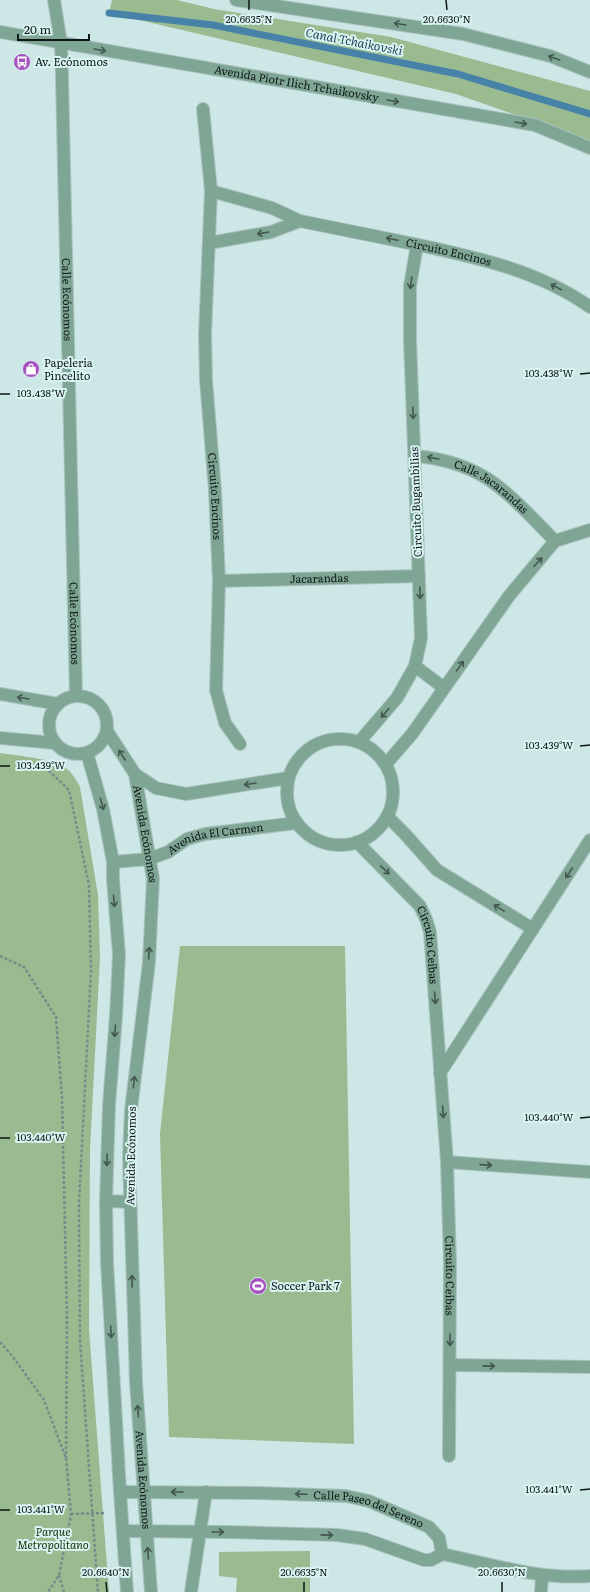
<svg xmlns="http://www.w3.org/2000/svg" width="590" height="1592" viewBox="0 0 590 1592" font-family="Literata,serif">
<style>
.green{fill:#9abb90}
.lines{fill:none;stroke-linecap:round;stroke-linejoin:round}
.stream{stroke:#4783a9;stroke-width:7}
.minor-casing{stroke:#aac2c0;stroke-width:14}
.path{stroke:#788b8a;stroke-width:2.5;stroke-dasharray:3 2;stroke-linecap:butt}
.minor{stroke:#7fa694;stroke-width:12}
.oneway{stroke:#41574f}
.ticks{fill:none;stroke:#0e1717;stroke-width:1.5}
.labels{text-anchor:middle;stroke-width:4;stroke-linejoin:round;paint-order:stroke}
.poi-label{font-size:11px;fill:#0e1717;stroke:#d9f4f2;text-anchor:start}
.street-label{font-size:11px;fill:#0e1717;stroke:#d9f4f2}
.park-label{font-size:11px;font-style:italic;fill:#123504;stroke:#d9f4f2}
.water-label{font-size:12px;font-style:italic;fill:#1b3d54;stroke:#d9f4f2}
.ticks-label{font-size:10px;text-anchor:middle;fill:#0e1717;stroke:#d9f4f2;stroke-width:4;stroke-linejoin:round;paint-order:stroke}
</style>
<rect width="100%" height="100%" fill="#cce7e5"/>
<g class="green">
<path d="M112,0H177L214,9L391,37L590,91V141L456,94L109,13Z"/>
<path d="M0,753C19,756 52,758 67,769C73,774 77,781 80,787L98,895L100,957L90,1150L89,1329L109,1592H0Z"/>
<path d="M180,946H345L354,1444L169,1437L160,1134Z"/>
<path d="M310,1551V1592H236L237,1578L219,1576V1552Z"/>
</g>
<g class="lines">
<path class="stream" d="M109,13L213,25L458,74L590,114"/>
<g class="minor-casing">
<g id="minor">
<path id="s1" d="M54,0L61,43L62,78L76,696"/>
<path d="M236,0L463,34L550,56L590,72"/>
<path id="s2" d="M0,32L535,125L590,148"/>
<path id="s3" d="M203,109L211,191L205,334L206,380L215,491L219,581L216,690L225,723L240,744"/>
<path id="s4" d="M211,191L272,208L300,221C340,229 379,237 419,245C479,258 539,271 590,307"/>
<path d="M209,243L271,232L300,221"/>
<path id="s5" d="M415,456C442,458 473,467 495,484C517,500 536,522 555,541"/>
<path id="s6" d="M219,581L419,576"/>
<path d="M415,666L444,688"/>
<path d="M0,694L58,704"/>
<circle cx="78" cy="725" r="29"/>
<path id="s7" d="M107,731L135,774L153,879L149,962L131,1110L129,1157L136,1382L151,1592"/>
<path d="M0,738L55,743"/>
<circle cx="340" cy="792" r="53"/>
<path d="M359,742L397,698L415,666L421,638L410,340V286L417,245"/>
<path d="M87,753L103,809L113,862V880L119,955L116,1016L109,1105L106,1201L107,1263L120,1492L127,1592"/>
<path d="M386,764L412,734L509,596L555,541L590,530"/>
<path d="M135,774L156,788L186,794L288,778"/>
<path d="M387,816L405,834L437,870L533,929"/>
<path id="s8" d="M357,842L420,906L426,919L430,932L447,1162L450,1263L449,1456"/>
<path id="s9" d="M113,862L149,859L168,852L187,839L205,834L296,823"/>
<path d="M440,1073L590,840"/>
<path d="M447,1162L590,1172"/>
<path d="M106,1201L130,1202"/>
<path d="M450,1365L590,1367"/>
<path id="s10" d="M120,1492L258,1493L346,1496L369,1501L429,1527L439,1538L442,1554"/>
<path d="M123,1531L225,1532L337,1535L365,1539L424,1560H431L442,1554"/>
<path d="M442,1554C490,1564 540,1580 590,1576"/>
<path d="M191,1592L206,1492"/>
<path d="M541,1592L542,1575"/>
</g>
</g>
<g class="path">
<path d="M45,767L69,790L89,885L91,970L79,1203L80,1341L98,1592"/>
<path d="M0,956L24,967L56,1017L62,1098L67,1318L66,1458"/>
<path d="M0,1342L13,1357L44,1400L66,1458L71,1514L59,1575L48,1592"/>
<path d="M71,1514L105,1513"/>
<path d="M59,1575L64,1592"/>
</g>
<use href="#minor" class="minor"/>
</g>
<defs><path id="oneway-shaft" d="M-6 0H5M1.5-3L5.5 0L1.5 3" fill="none" stroke-width="1.6" stroke-linecap="round" stroke-linejoin="round"/></defs>
<g class="oneway">
<use href="#oneway-shaft" transform="translate(400 24) rotate(-171)"/>
<use href="#oneway-shaft" transform="translate(100 50) rotate(10)"/>
<use href="#oneway-shaft" transform="translate(554 58) rotate(-160)"/>
<use href="#oneway-shaft" transform="translate(393 101) rotate(10)"/>
<use href="#oneway-shaft" transform="translate(521 123) rotate(10)"/>
<use href="#oneway-shaft" transform="translate(263 233) rotate(170)"/>
<use href="#oneway-shaft" transform="translate(392 239) rotate(-168)"/>
<use href="#oneway-shaft" transform="translate(411 283) rotate(98)"/>
<use href="#oneway-shaft" transform="translate(556 287) rotate(-152)"/>
<use href="#oneway-shaft" transform="translate(413 413) rotate(87)"/>
<use href="#oneway-shaft" transform="translate(433 458) rotate(-170)"/>
<use href="#oneway-shaft" transform="translate(538 562) rotate(-48)"/>
<use href="#oneway-shaft" transform="translate(420 593) rotate(88)"/>
<use href="#oneway-shaft" transform="translate(460 666) rotate(-55)"/>
<use href="#oneway-shaft" transform="translate(23 698) rotate(-171)"/>
<use href="#oneway-shaft" transform="translate(385 713) rotate(132)"/>
<use href="#oneway-shaft" transform="translate(122 755) rotate(-123)"/>
<use href="#oneway-shaft" transform="translate(250 784) rotate(171)"/>
<use href="#oneway-shaft" transform="translate(102 804) rotate(74)"/>
<use href="#oneway-shaft" transform="translate(385 870) rotate(44)"/>
<use href="#oneway-shaft" transform="translate(569 873) rotate(123)"/>
<use href="#oneway-shaft" transform="translate(114 901) rotate(85)"/>
<use href="#oneway-shaft" transform="translate(499 908) rotate(-149)"/>
<use href="#oneway-shaft" transform="translate(149 953) rotate(-87)"/>
<use href="#oneway-shaft" transform="translate(435 998) rotate(86)"/>
<use href="#oneway-shaft" transform="translate(115 1031) rotate(95)"/>
<use href="#oneway-shaft" transform="translate(134 1082) rotate(-83)"/>
<use href="#oneway-shaft" transform="translate(443 1112) rotate(86)"/>
<use href="#oneway-shaft" transform="translate(107 1160) rotate(92)"/>
<use href="#oneway-shaft" transform="translate(486 1165) rotate(4)"/>
<use href="#oneway-shaft" transform="translate(132 1281) rotate(-92)"/>
<use href="#oneway-shaft" transform="translate(111 1332) rotate(87)"/>
<use href="#oneway-shaft" transform="translate(450 1340) rotate(90)"/>
<use href="#oneway-shaft" transform="translate(489 1366) rotate(1)"/>
<use href="#oneway-shaft" transform="translate(138 1411) rotate(-94)"/>
<use href="#oneway-shaft" transform="translate(177 1492) rotate(-180)"/>
<use href="#oneway-shaft" transform="translate(301 1494) rotate(-178)"/>
<use href="#oneway-shaft" transform="translate(218 1532)"/>
<use href="#oneway-shaft" transform="translate(327 1535) rotate(1)"/>
<use href="#oneway-shaft" transform="translate(148 1553) rotate(-94)"/>
</g>
<path class="ticks" d="M249,0V10M446,0L447,10M580,374L590,373M0,394H10M580,746L590,745M0,766H10M580,1118L590,1117M0,1138H10M580,1490L590,1489M0,1510H10M106,1582L107,1592M304,1582V1592M502,1582V1592"/>
<defs>
<g id="bus-disc" transform="scale(0.9)"><circle r="9.5" fill="#a752c1" stroke="#d9f4f2"/><path d="M-5-6H5V4H4V6H2V4H-2V6H-4V4H-5ZM-3.5-4V0h7V-4ZM-3.5 1.2v1.5H-2V1.2ZM2 1.2v1.5H3.5V1.2Z" fill="#fff"/></g>
<g id="shop-disc" transform="scale(0.9)"><circle r="9.5" fill="#a752c1" stroke="#d9f4f2"/><path d="M-5-2.5h2.3a2.7 3.5 0 0 1 5.4 0H5L5.5 6h-11ZM-1.5-2.5h3a1.5 2.3 0 0 0-3 0Z" fill="#fff"/></g>
<g id="stadium-disc" transform="scale(0.9)"><circle r="9.5" fill="#a752c1" stroke="#d9f4f2"/><path d="M0-5a6.5 5 0 1 0 0 10a6.5 5 0 1 0 0-10ZM-3.5-1.8h7v3.6h-7Z" fill="#fff"/></g>
</defs>
<g fill-rule="evenodd">
<use href="#bus-disc" x="22" y="62"/>
<use href="#shop-disc" x="31" y="369"/>
<use href="#stadium-disc" x="258" y="1286"/>
</g>
<g class="labels">
<g class="poi-label">
<text x="35" y="66">Av. Ecónomos</text>
<text x="44" y="367">Papelería<tspan x="44" dy="13">Pincelito</tspan></text>
<text x="271" y="1290">Soccer Park 7</text>
</g>
<g class="street-label">
<text dy="4" stroke="none"><textPath href="#s2" startOffset="301">Avenida Piotr Ilich Tchaikovsky</textPath></text>
<text dy="4" stroke="none"><textPath href="#s4" startOffset="246">Circuito Encinos</textPath></text>
<text dy="4" stroke="none"><textPath href="#s1" startOffset="300">Calle Ecónomos</textPath></text>
<text dy="4" stroke="none"><textPath href="#s5" startOffset="84">Calle Jacarandas</textPath></text>
<text dy="4" stroke="none"><textPath href="#s3" startOffset="388">Circuito Encinos</textPath></text>
<text transform="translate(416 502) rotate(-92)" y="4">Circuito Bugambilias</text>
<text dy="4" stroke="none"><textPath href="#s6" startOffset="100">Jacarandas</textPath></text>
<text dy="4" stroke="none"><textPath href="#s1" startOffset="624">Calle Ecónomos</textPath></text>
<text dy="4" stroke="none"><textPath href="#s7" startOffset="112">Avenida Ecónomos</textPath></text>
<text dy="4" stroke="none"><textPath href="#s9" startOffset="107">Avenida El Carmen</textPath></text>
<text dy="4" stroke="none"><textPath href="#s8" startOffset="130">Circuito Ceibas</textPath></text>
<text transform="translate(131 1156) rotate(-89)" y="4">Avenida Ecónomos</text>
<text dy="4" stroke="none"><textPath href="#s8" startOffset="462">Circuito Ceibas</textPath></text>
<text dy="4" stroke="none"><textPath href="#s7" startOffset="760">Avenida Ecónomos</textPath></text>
<text dy="4" stroke="none"><textPath href="#s10" startOffset="251">Calle Paseo del Sereno</textPath></text>
</g>
<g class="park-label">
<text x="53" y="1536">Parque<tspan x="53" dy="13">Metropolitano</tspan></text>
</g>
<g class="water-label">
<text transform="translate(354 42) rotate(11)" y="4">Canal Tchaikovski</text>
</g>
</g>
<g class="ticks-label">
<text x="249" y="23">20.6635°N</text>
<text x="447" y="23">20.6630°N</text>
<text x="549" y="377">103.438°W</text>
<text x="41" y="397">103.438°W</text>
<text x="549" y="749">103.439°W</text>
<text x="41" y="769">103.439°W</text>
<text x="549" y="1121">103.440°W</text>
<text x="41" y="1141">103.440°W</text>
<text x="549" y="1493">103.441°W</text>
<text x="41" y="1513">103.441°W</text>
<text x="106" y="1576">20.6640°N</text>
<text x="304" y="1576">20.6635°N</text>
<text x="502" y="1576">20.6630°N</text>
</g>
<path d="M18 34v6h71v-6" fill="none" stroke="#0e1717" stroke-width="2"/>
<text x="24" y="34" font-size="12" fill="#0e1717" stroke="#d9f4f2" stroke-width="3" paint-order="stroke">20 m</text>
</svg>
